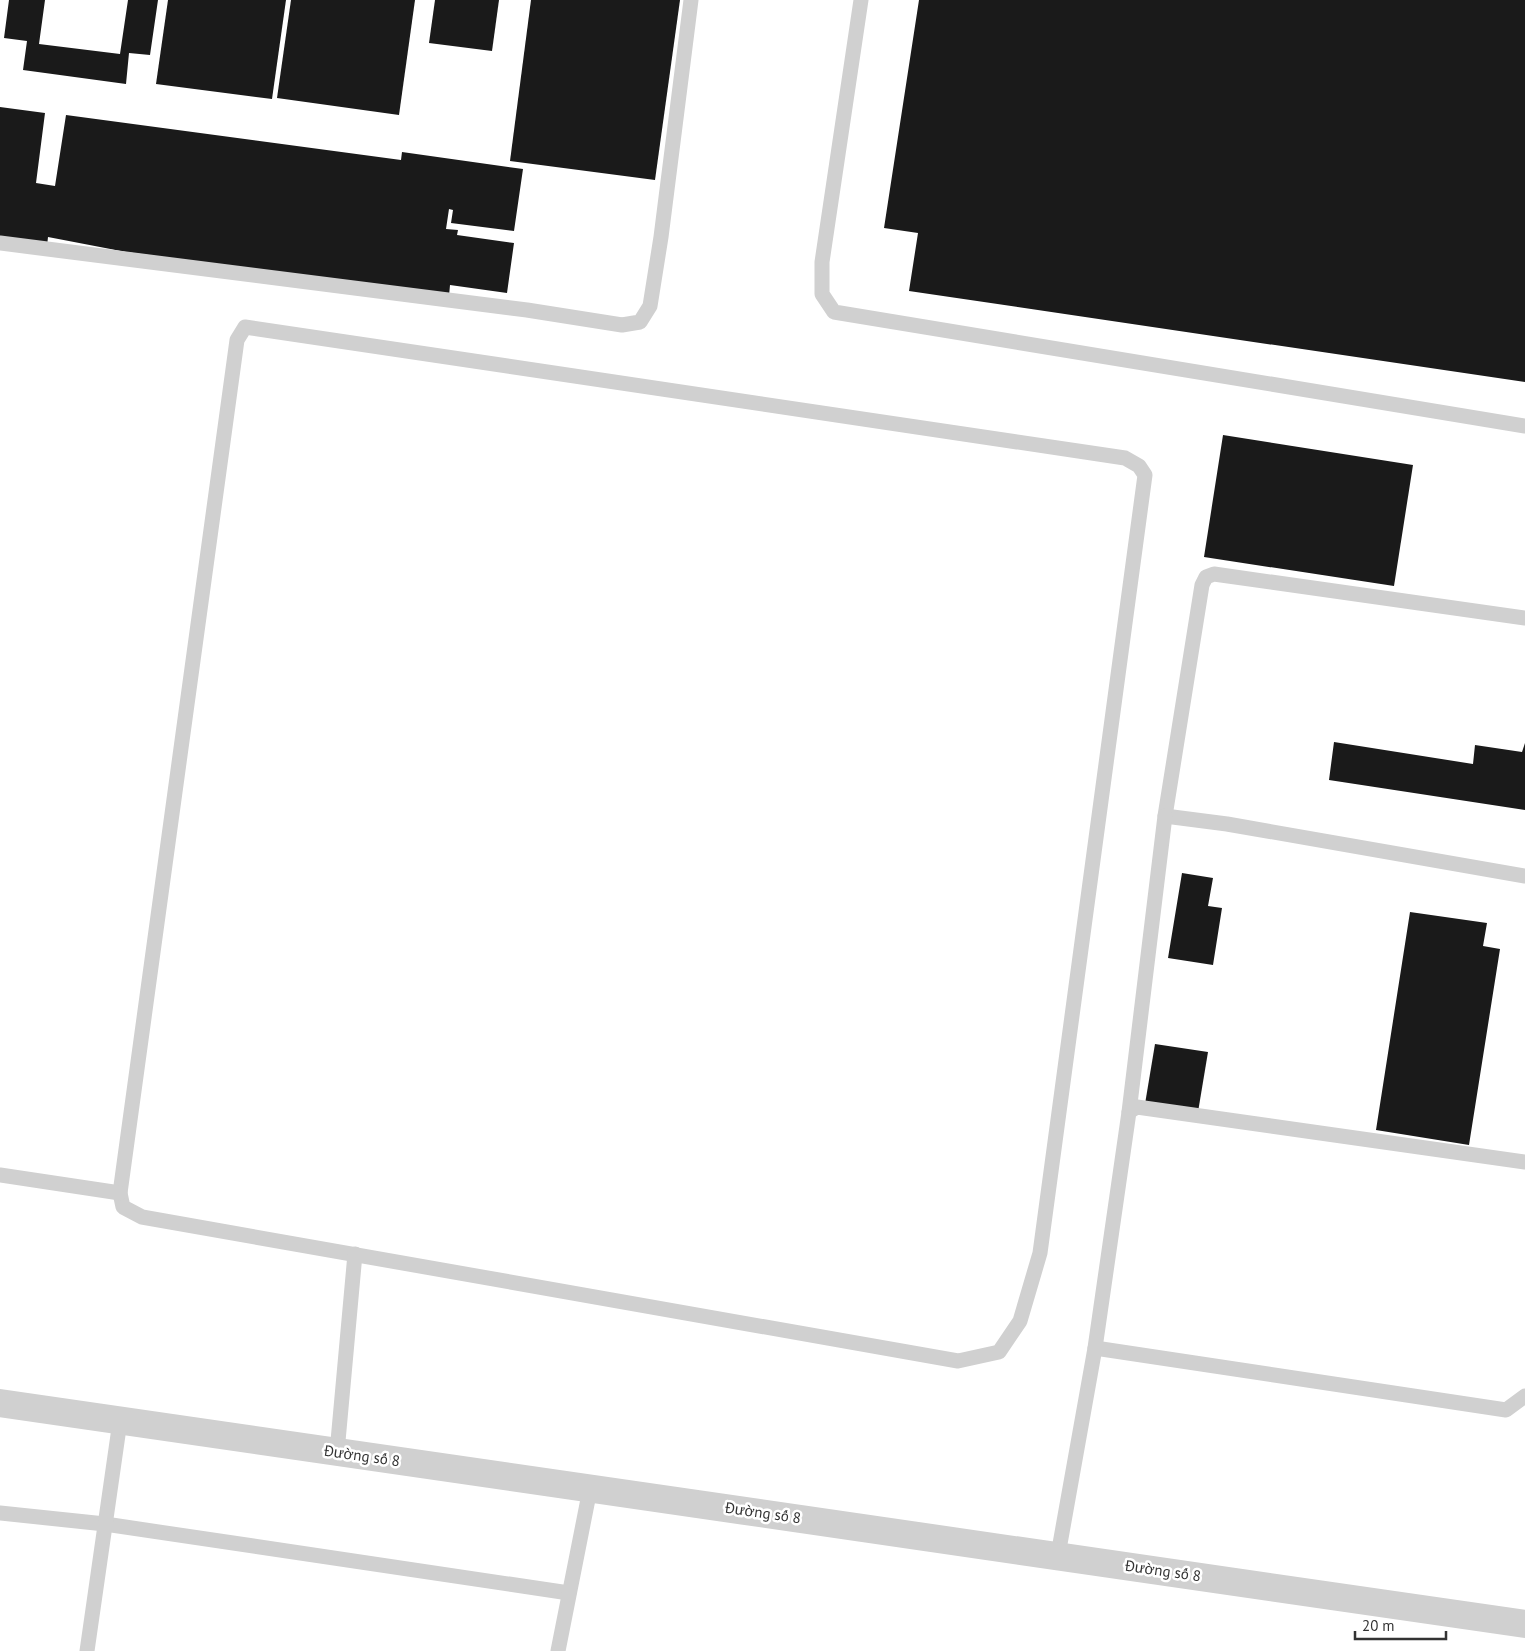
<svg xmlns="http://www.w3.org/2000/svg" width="1525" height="1651" viewBox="0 0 1525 1651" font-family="'PT Sans',sans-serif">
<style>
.building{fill:#1a1a1a}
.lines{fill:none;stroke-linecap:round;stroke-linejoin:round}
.lane{stroke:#d0d0d0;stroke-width:15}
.street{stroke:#d0d0d0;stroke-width:28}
.labels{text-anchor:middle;stroke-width:5;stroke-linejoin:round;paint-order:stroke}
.street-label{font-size:15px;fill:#333;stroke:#fff}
</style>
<rect width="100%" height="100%" fill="#fff"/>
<g class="building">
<path d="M9,0H45L39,44L120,54L128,0H158L150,55L129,53L126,84L23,70L27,41L4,38Z"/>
<path d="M168,0H286L272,99L156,84Z"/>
<path d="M291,0H415L399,115L277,98Z"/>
<path d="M435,0H499L492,51L429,43Z"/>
<path d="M531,0H680L655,180L510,161Z"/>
<path d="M919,0H1525V382L909,291L918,233L884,228Z"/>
<path d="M0,107L45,113L36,183L55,186L66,115L401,160L402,152L523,169L514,231L451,223L453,210L449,209L446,229L458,230L457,235L514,243L507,293L450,285L449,296L126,252L48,237L47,246L0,239Z"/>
<path d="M1223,435L1413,465L1394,586L1204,557Z"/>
<path d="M1334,742L1473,764L1475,745L1522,752L1525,743V810L1329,780Z"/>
<path d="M1182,873L1213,878L1208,906L1222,908L1213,965L1168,958Z"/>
<path d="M1410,912L1487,923L1483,946L1500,949L1469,1145L1376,1130Z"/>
<path d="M1155,1044L1208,1052L1198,1112L1145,1104Z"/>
</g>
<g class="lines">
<g class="lane">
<path d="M861,0L822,262V294L834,312L1525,426"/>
<path d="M0,243L527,310L622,325L640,322L650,306L661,237L691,0"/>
<path d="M245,327L1125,458L1139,466L1145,475L1040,1253L1020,1321L999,1352L958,1361L142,1217L123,1207L120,1193L237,340Z"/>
<path d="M1525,618L1214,574L1206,577L1202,585L1165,816L1227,824L1525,876"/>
<path d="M1129,1112L1165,816"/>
<path d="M0,1175L120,1193"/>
<path d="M1095,1348L1506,1410L1525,1396"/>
<path d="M337,1452L355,1254"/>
<path d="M0,1513L105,1524L569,1593"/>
<path d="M1058,1555L1095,1348L1129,1112L1137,1107L1525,1162"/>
<path d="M87,1651L120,1421"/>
<path d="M558,1651L590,1489"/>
</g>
<path class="street" d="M0,1403L1525,1624"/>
</g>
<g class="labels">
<g class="street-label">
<text transform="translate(362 1456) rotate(8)" y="5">Đường số 8</text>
<text transform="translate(763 1513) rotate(8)" y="5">Đường số 8</text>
<text transform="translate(1163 1571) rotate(8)" y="5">Đường số 8</text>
</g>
</g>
<path d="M1355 1631v8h91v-8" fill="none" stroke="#333333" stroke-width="2.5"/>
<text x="1362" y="1631" font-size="15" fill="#333333" stroke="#ffffff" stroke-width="4" paint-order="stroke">20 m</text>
</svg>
